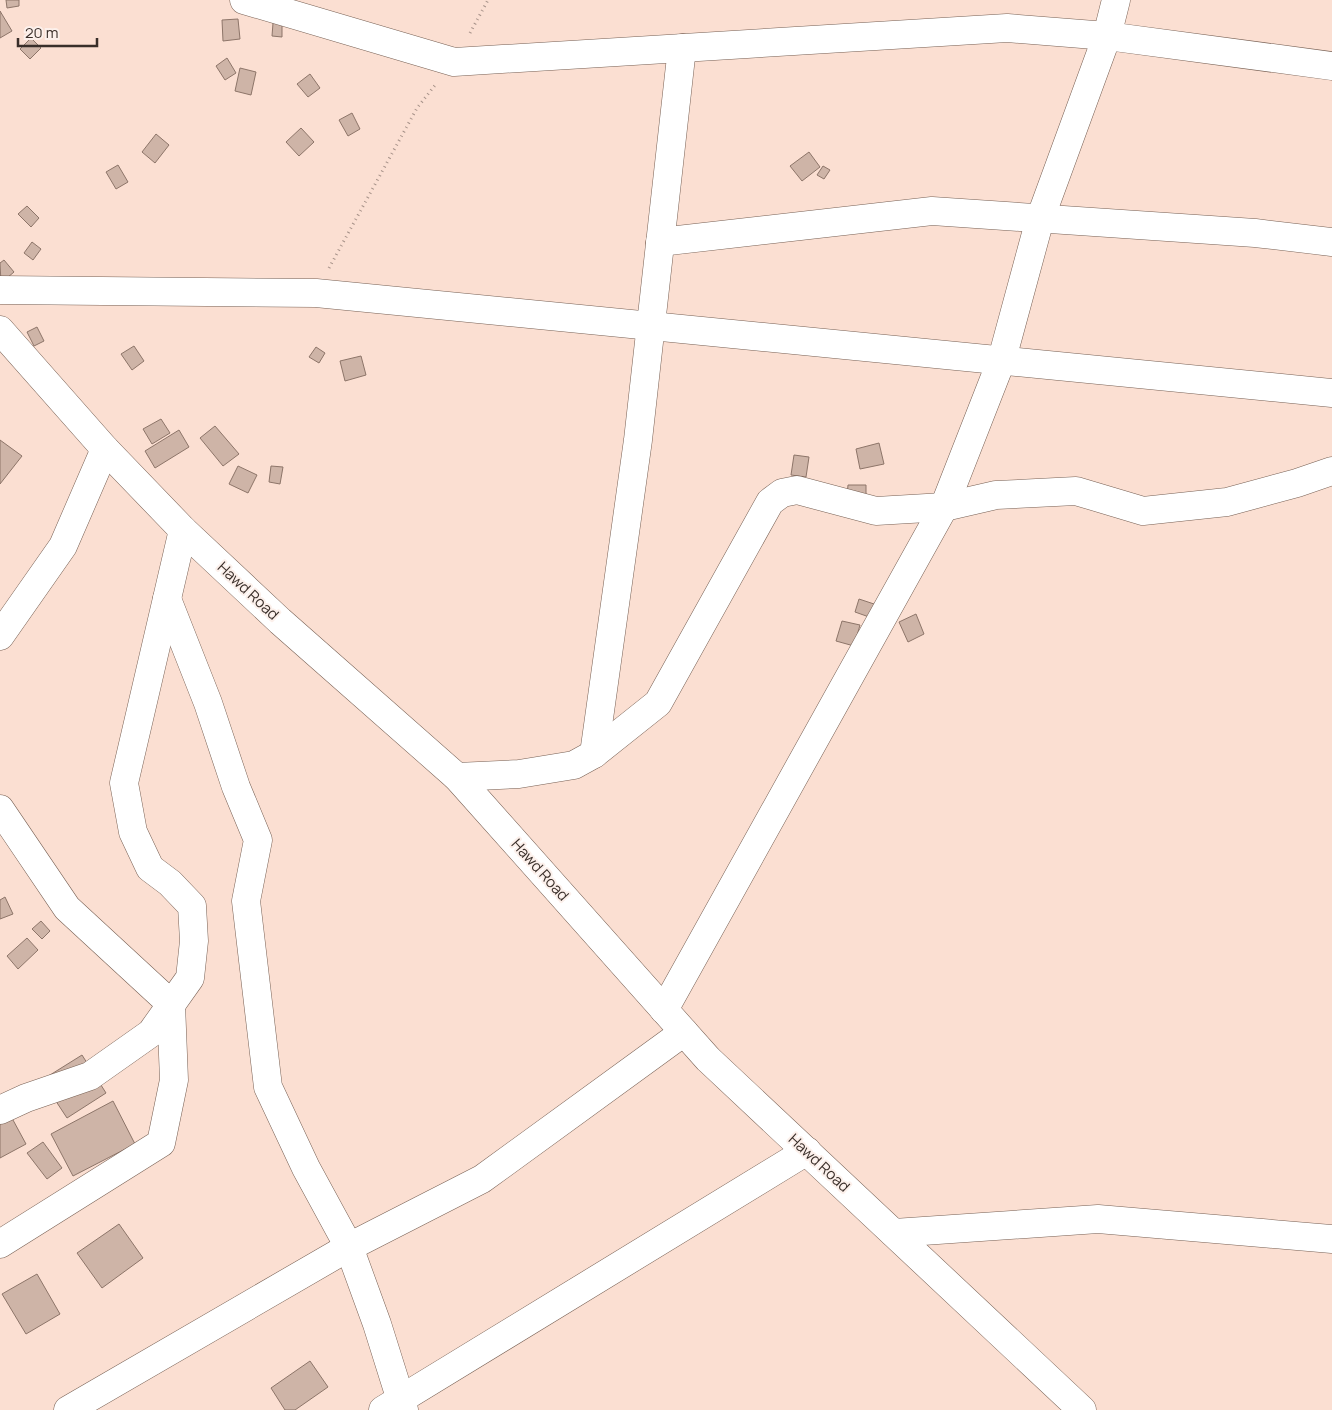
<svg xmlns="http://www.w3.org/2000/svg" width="1332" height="1410" viewBox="0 0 1332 1410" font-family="Manrope,sans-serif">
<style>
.building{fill:#ceb4a7;stroke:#8d7569}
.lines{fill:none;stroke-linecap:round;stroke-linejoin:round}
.minor-casing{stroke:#776054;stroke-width:29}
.secondary-casing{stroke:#776054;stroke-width:29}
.path{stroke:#a79289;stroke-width:3;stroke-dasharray:1 4;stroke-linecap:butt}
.minor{stroke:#fff;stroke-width:28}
.secondary{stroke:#fff;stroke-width:28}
.labels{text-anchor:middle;stroke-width:4;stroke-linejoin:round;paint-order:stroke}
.street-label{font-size:15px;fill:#392e29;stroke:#fcf0eb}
</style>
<rect width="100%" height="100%" fill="#fbdfd2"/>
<g class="building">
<path d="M6,0H19V6L7,8Z"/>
<path d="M0,11L12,31L0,38Z"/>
<path d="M238,19L240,39L223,41L222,20Z"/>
<path d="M273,23L282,24V37L272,36Z"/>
<path d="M31,38L41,48L30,59L20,49Z"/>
<path d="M227,58L236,73L225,80L216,66Z"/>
<path d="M240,68L256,72L251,95L235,91Z"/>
<path d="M310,74L320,88L308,97L297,84Z"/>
<path d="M352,113L360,129L348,136L339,120Z"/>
<path d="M301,128L314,142L299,156L286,142Z"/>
<path d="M156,134L169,145L155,163L142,152Z"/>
<path d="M809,152L820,167L802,181L790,166Z"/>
<path d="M118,165L128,182L116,189L106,172Z"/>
<path d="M823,166L830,170L824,179L817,175Z"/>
<path d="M27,206L39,218L31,227L18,214Z"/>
<path d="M32,242L41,249L33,260L24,253Z"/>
<path d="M4,260L14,272L1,283L0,263Z"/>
<path d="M37,327L44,341L34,346L27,332Z"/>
<path d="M134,346L144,361L132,370L121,354Z"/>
<path d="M316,347L325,353L319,363L309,357Z"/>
<path d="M361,356L366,375L345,381L340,361Z"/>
<path d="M161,419L170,433L152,444L143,429Z"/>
<path d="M215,426L239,454L223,466L200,438Z"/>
<path d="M179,430L189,447L155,468L145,451Z"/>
<path d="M0,440L22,456L0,484Z"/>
<path d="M879,443L884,464L860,469L856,449Z"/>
<path d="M794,455L809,457L806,477L791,475Z"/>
<path d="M238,466L257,475L248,493L229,484Z"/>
<path d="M271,466L283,467L280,484L269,482Z"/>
<path d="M848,485H866V497L847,496Z"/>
<path d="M859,599L877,605L872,618L855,612Z"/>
<path d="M916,614L924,634L908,642L899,622Z"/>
<path d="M842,621L860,625L854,646L836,641Z"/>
<path d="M5,897L13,914L0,919V900Z"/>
<path d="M41,921L50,931L42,939L32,929Z"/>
<path d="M27,938L38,950L18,969L7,956Z"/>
<path d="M82,1055L106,1093L67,1118L42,1080Z"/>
<path d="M0,1096L26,1144L0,1158Z"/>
<path d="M113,1101L135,1144L73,1176L51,1134Z"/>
<path d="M43,1142L62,1168L47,1179L27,1153Z"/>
<path d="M119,1224L143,1258L102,1288L77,1253Z"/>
<path d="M37,1274L60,1314L26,1334L2,1294Z"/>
<path d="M310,1361L328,1387L295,1410H285L271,1388Z"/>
</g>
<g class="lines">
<g class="minor-casing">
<g id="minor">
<path d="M244,0L454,62L1007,28L1107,36L1332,66"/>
<path d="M660,242L932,211L1255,233L1332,242"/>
<path d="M0,290L316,293L1332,393"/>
<path d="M167,599L208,703L236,787L258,840L246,901L268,1087L306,1168L349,1247L377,1324L404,1410"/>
<path d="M0,636L63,546L105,449"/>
<path d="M594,754L638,440L682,48"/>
<path d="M457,777L519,774L574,765L594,754L658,703L770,502L782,493L797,490L876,511L944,507L996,495L1076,491L1143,511L1227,502L1297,483L1332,471"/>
<path d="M0,809L67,908L171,1004L174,1080L161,1143L0,1244"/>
<path d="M664,1010L944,507L1002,359L1040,219L1107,36L1116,0"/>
<path d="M0,1110L26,1098L90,1076L151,1033L190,978L194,941L192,906L170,883L150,868L133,832L124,783L183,530"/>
<path d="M894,1233L1098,1219L1332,1239"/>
<path d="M68,1410L349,1247L482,1179L684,1032"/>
<path d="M383,1410L807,1151"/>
</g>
</g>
<g class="secondary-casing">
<path id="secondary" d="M0,330L105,449L183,530L280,621L457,777L708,1059L1082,1410"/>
</g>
<g class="path">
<path d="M470,33L488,0"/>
<path d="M329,268L417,108L436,84"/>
</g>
<use href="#minor" class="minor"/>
<use href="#secondary" class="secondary"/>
</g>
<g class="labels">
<g class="street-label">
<text transform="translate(248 591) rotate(43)" y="5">Hawd Road</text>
<text transform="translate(540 870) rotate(48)" y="5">Hawd Road</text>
<text transform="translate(819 1163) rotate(43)" y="5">Hawd Road</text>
</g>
</g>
<path d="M18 38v8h79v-8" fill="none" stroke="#392e29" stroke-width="2.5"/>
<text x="25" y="38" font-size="15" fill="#392e29" stroke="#fcf0eb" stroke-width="4" paint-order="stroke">20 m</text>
</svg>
